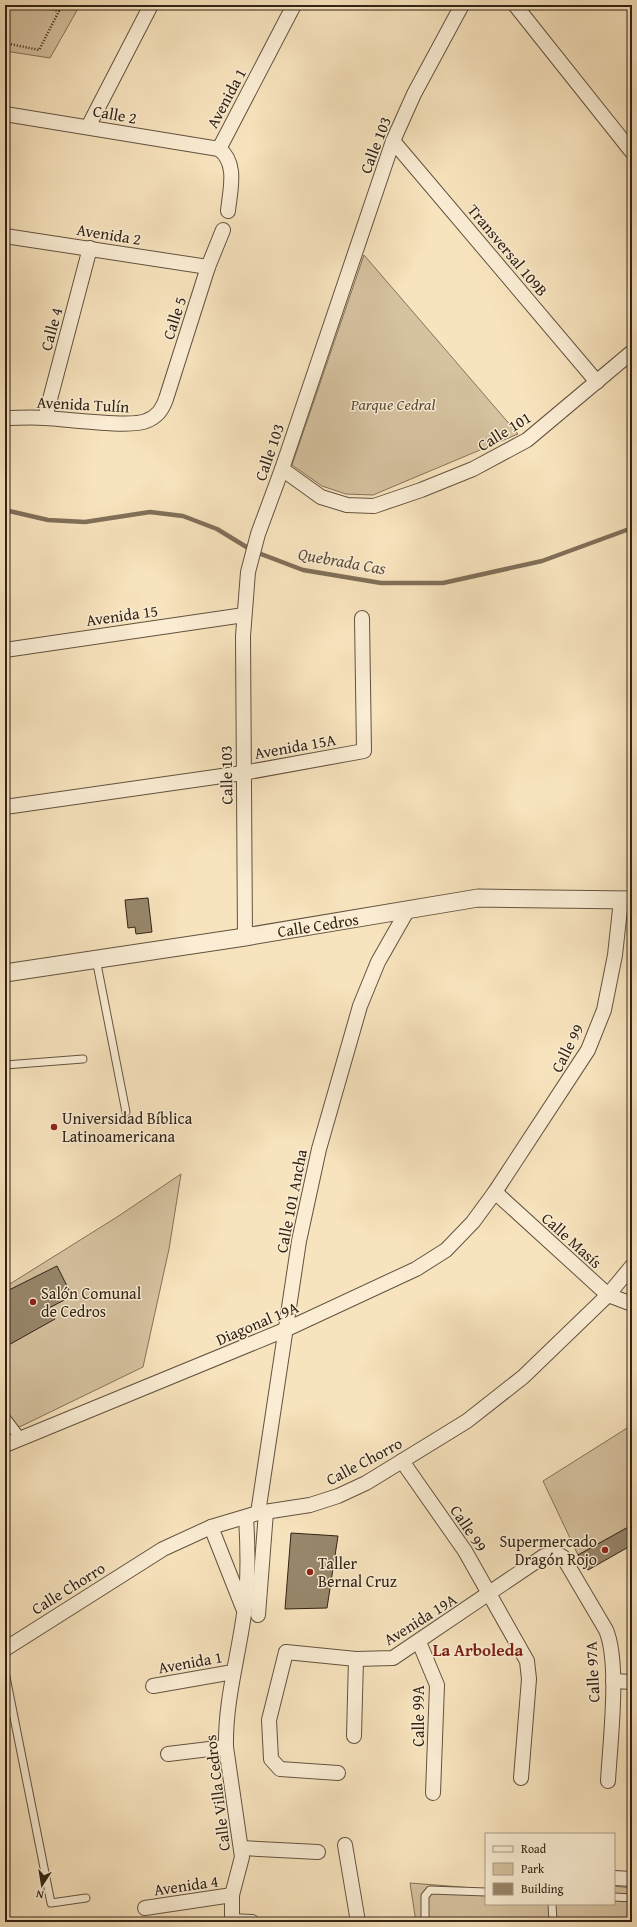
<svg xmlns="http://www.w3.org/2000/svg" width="637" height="1927" viewBox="0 0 637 1927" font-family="'Gentium Book Plus',serif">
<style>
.green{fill:#d6c2a0;stroke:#84725a}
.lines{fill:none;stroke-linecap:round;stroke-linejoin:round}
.stream{stroke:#806f58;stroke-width:4.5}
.building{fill:#98876c;stroke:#322315}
.service-casing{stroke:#63533f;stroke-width:9}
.pedestrian-casing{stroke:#63533f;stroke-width:12}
.minor-casing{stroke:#63533f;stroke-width:16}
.tertiary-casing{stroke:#63533f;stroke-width:19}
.path{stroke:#322315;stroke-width:2.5;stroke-dasharray:1 2;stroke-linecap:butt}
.service{stroke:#faedd4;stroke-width:7}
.pedestrian{stroke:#faedd4;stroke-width:10}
.minor{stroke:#faedd4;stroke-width:14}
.tertiary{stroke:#faedd4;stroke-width:17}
.poi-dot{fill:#8f2418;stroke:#faedd4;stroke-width:1.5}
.labels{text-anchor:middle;stroke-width:3;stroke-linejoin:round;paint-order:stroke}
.street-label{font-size:16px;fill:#322315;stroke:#faedd4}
.park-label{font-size:16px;font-style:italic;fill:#5b4b38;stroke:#faedd4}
.poi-label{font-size:16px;fill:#322315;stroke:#faedd4;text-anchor:start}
.water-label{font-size:17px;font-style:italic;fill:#604f3c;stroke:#faedd4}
.neighbourhood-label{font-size:17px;font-weight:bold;fill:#7a1f14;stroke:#faedd4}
</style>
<rect width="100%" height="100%" fill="#f7e3bd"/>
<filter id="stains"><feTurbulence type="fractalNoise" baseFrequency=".005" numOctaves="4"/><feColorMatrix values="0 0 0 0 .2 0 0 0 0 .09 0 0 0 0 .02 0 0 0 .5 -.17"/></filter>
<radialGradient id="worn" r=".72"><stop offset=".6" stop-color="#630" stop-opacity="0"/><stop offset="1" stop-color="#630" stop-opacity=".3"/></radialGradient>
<g class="green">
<path d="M5,5H80L50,58L5,51Z"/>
<path d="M364,255L518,434L373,495L346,494L322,486L292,465Z"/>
<path d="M181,1174L169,1249L143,1367L5,1434V1287L117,1217Z"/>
<path d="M632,1425V1525L578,1555L543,1481Z"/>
<path d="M410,1883L486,1889V1904H614V1886L632,1888V1922H416Z"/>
</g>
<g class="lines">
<path class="stream" d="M5,510L48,520L85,522L150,512L183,516L217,529L253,551L303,570L381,583H443L542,561L632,528"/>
</g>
<g class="building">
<path d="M148,898L152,932L136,934L135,927L128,928L125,900Z"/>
<path d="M57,1266L72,1296L49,1308L55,1319L5,1347V1292Z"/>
<path d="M632,1525V1545L588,1570L578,1555Z"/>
<path d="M291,1533L338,1536L327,1608L285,1609Z"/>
</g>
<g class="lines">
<g class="service-casing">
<g id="service">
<path d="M96,959L126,1112"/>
<path d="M5,1065L83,1059"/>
<path d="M5,1672L51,1903L86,1898"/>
<path d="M614,1897L632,1898"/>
<path d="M552,1904L553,1922"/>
<path d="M425,1922V1896L430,1890L486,1892"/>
</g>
</g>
<g class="pedestrian-casing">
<path id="pedestrian" d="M5,1418L21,1439"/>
</g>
<g class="minor-casing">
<g id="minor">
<path d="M515,5L632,152"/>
<path d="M5,114L219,149"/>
<path d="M88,127L151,5"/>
<path d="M393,141L597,382"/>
<path d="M228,211C230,190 238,163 219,149L294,5"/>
<path d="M5,236L208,267"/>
<path d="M5,418C18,418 32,417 45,418C67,419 130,428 146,421C157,417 162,410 166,399L208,267L223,230"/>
<path d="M45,418L90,248"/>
<path d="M282,469L321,497L347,505L374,506L421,490L473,469L527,440L632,352"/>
<path d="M5,650L244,615"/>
<path d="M5,807L243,773L364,751L362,618"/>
<path d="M245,937L243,636L248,572L258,534L282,469L393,141L414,94L462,5"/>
<path d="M495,1192L608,1295L632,1304"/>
<path d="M5,1445L287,1329L416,1269L446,1250L473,1222L495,1192L588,1050L604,1010L615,955L621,900"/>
<path d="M402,1461L465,1551L527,1661L529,1679L521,1778"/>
<path d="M258,1513L299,1241L319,1149L360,1006L378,962L407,911"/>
<path d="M211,1527L243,1608"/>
<path d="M258,1615L266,1512"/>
<path d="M419,1642L437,1685L433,1793"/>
<path d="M5,1649L163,1549L211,1527L258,1513L310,1505L338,1496L366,1483L402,1461L467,1421L523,1377L608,1295L632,1266"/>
<path d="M613,1681L632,1682"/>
<path d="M153,1686L233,1672"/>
<path d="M354,1736L356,1659"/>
<path d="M168,1754L226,1747"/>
<path d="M338,1773L280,1769L271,1759L269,1720L286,1652L356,1659L393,1658L544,1556L556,1553L563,1557L606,1630C620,1663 610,1743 608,1781"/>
<path d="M345,1845L358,1922"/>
<path d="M241,1848L318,1852"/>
<path d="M614,1878L632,1879"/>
<path d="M145,1908L232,1895"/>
<path d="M232,1921L252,1922"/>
<path d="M232,1922V1895L242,1857L226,1747C225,1702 238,1658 244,1614C249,1582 248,1549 246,1517"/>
</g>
</g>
<g class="tertiary-casing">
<path id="tertiary" d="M5,973L245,937L478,898L632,900"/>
</g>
<path class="path" d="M5,43L39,50L59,11L31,5"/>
<use href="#service" class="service"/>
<use href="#pedestrian" class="pedestrian"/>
<use href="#minor" class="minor"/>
<use href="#tertiary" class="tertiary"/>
</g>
<g class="poi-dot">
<circle cx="54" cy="1127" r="4"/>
<circle cx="33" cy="1302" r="4"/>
<circle cx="605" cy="1550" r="4"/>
<circle cx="310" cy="1572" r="4"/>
</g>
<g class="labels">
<g class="street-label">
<text transform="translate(226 98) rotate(-62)" y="6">Avenida 1</text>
<text transform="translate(115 114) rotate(10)" y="6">Calle 2</text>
<text transform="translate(375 145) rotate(-69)" y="6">Calle 103</text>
<text transform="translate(109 234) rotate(9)" y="6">Avenida 2</text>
<text transform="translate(508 250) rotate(50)" y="6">Transversal 109B</text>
<text transform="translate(174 318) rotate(-72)" y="6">Calle 5</text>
<text transform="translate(51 329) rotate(-75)" y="6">Calle 4</text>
<text transform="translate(83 404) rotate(3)" y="6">Avenida Tulín</text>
<text transform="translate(504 431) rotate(-32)" y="6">Calle 101</text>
<text transform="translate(269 452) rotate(-71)" y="6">Calle 103</text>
<text transform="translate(122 615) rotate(-8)" y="6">Avenida 15</text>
<text transform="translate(295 746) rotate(-10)" y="6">Avenida 15A</text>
<text transform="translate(226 775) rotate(-91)" y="6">Calle 103</text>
<text transform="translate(318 925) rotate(-9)" y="6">Calle Cedros</text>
<text transform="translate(567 1048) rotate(-63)" y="6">Calle 99</text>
<text transform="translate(291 1201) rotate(-79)" y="6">Calle 101 Ancha</text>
<text transform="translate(572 1240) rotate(42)" y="6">Calle Masís</text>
<text transform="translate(257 1323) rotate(-23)" y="6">Diagonal 19A</text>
<text transform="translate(364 1461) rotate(-28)" y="6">Calle Chorro</text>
<text transform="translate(469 1528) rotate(56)" y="6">Calle 99</text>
<text transform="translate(68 1588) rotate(-32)" y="6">Calle Chorro</text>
<text transform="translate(420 1619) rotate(-32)" y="6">Avenida 19A</text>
<text transform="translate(190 1662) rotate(-10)" y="6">Avenida 1</text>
<text transform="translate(592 1672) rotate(-93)" y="6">Calle 97A</text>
<text transform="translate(418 1716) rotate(-90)" y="6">Calle 99A</text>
<text transform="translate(217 1793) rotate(-97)" y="6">Calle Villa Cedros</text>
<text transform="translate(186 1885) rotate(-8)" y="6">Avenida 4</text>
</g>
<g class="park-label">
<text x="393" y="410">Parque Cedral</text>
</g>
<g class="poi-label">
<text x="62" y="1124">Universidad Bíblica<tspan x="62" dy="18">Latinoamericana</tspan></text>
<text x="41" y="1299">Salón Comunal<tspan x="41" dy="18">de Cedros</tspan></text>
<text x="597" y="1547" text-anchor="end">Supermercado<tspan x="597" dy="18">Dragón Rojo</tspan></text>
<text x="318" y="1569">Taller<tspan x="318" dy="18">Bernal Cruz</tspan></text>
</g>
<g class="water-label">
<text transform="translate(342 561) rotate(10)" y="6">Quebrada Cas</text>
</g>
<g class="neighbourhood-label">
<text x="478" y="1656">La Arboleda</text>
</g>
</g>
<rect width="637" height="1927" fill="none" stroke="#f7e3bd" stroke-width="20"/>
<rect x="6" y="6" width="625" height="1915" fill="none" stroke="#322315" stroke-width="2"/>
<rect x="10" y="10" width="617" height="1907" fill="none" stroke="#322315"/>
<rect x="485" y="1833" width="130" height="72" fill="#faedd4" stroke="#aa9c88"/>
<rect x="493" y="1846" width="20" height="6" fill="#faedd4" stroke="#aa9c88"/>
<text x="521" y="1853" font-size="12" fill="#322315">Road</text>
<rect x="493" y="1863" width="20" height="12" fill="#d6c2a0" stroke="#aa9c88"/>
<text x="521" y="1873" font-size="12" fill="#322315">Park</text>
<rect x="493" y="1883" width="20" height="12" fill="#98876c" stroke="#aa9c88"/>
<text x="521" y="1893" font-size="12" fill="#322315">Building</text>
<g transform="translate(42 1885) rotate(192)" stroke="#faedd4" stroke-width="3" paint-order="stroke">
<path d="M0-3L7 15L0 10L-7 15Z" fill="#322315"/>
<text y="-6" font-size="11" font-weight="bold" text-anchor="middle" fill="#322315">N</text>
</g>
<rect width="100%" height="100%" filter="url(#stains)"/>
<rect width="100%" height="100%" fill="url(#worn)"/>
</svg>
